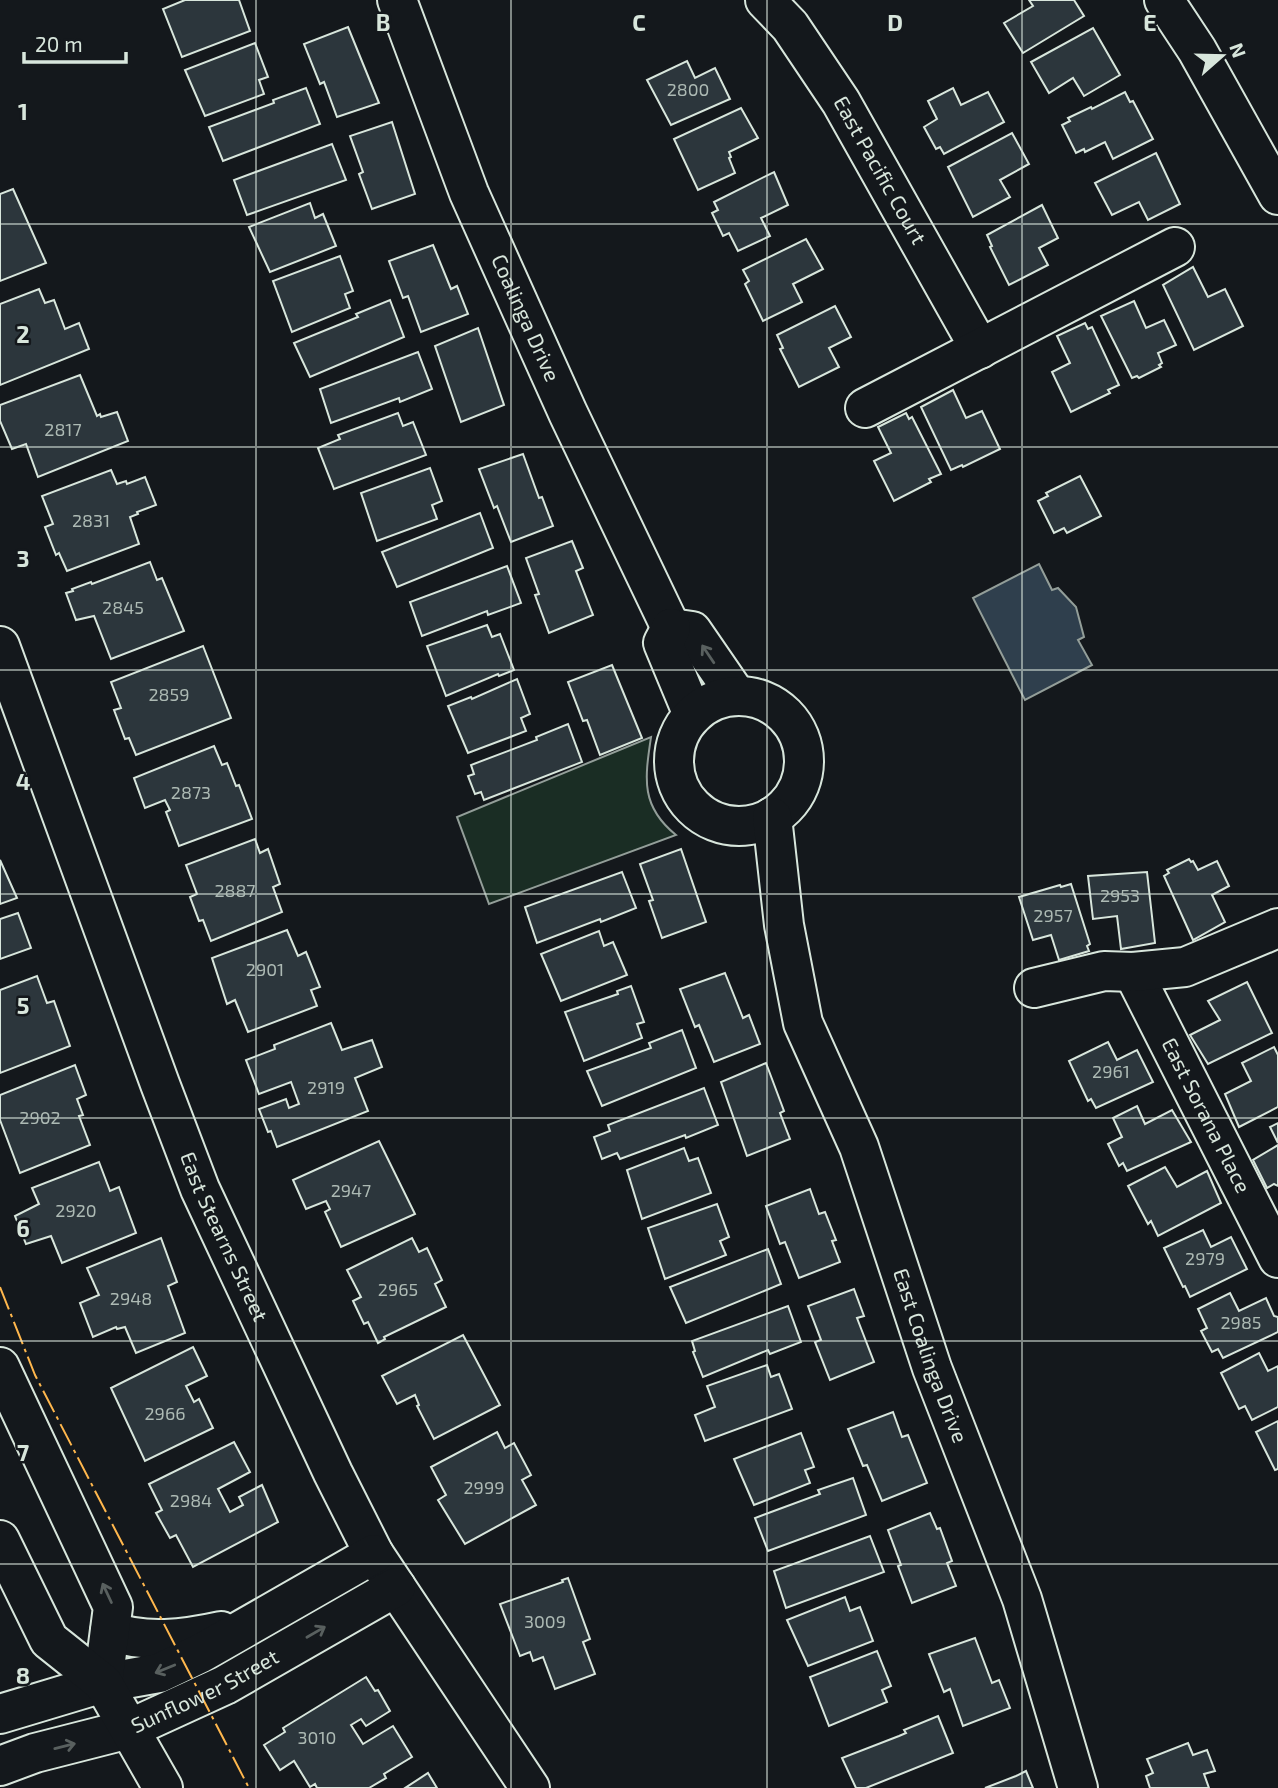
<svg xmlns="http://www.w3.org/2000/svg" width="1278" height="1788" viewBox="0 0 1278 1788" font-family="'Exo 2',sans-serif">
<style>
.green{fill:#1a2d24;stroke:#939e99;stroke-width:2}
.water{fill:#2f3f4d;stroke:#939e99;stroke-width:2}
.building{fill:#2c363c;stroke:#d8e6dc;stroke-width:2}
.lines{fill:none;stroke-linecap:round;stroke-linejoin:round}
.minor-casing{stroke:#d8e6dc;stroke-width:42}
.major-casing{stroke:#d8e6dc;stroke-width:42}
.minor{stroke:#14181c;stroke-width:38}
.major{stroke:#14181c;stroke-width:38}
.power{stroke:#ffb74d;stroke-width:2;stroke-dasharray:24 5 3.5 5;stroke-linecap:butt}
.oneway{stroke:#59605f}
.grid{fill:none;stroke:#d8e6dc;stroke-width:2;stroke-opacity:0.55}
.labels{text-anchor:middle;stroke-width:5;stroke-linejoin:round;paint-order:stroke}
.number-label{font-size:18px;fill:#adbab4}
.street-label{font-size:21px;fill:#d8e6dc;stroke:#14181c}
.grid-label{font-size:23px;text-anchor:middle;font-weight:bold;fill:#d8e6dc;stroke:#14181c;stroke-width:5;stroke-linejoin:round;paint-order:stroke}
</style>
<rect width="100%" height="100%" fill="#14181c"/>
<path class="green" d="M651,737C645,778 640,806 676,835L489,904L457,817Z"/>
<path class="water" d="M1039,564L1052,590L1058,588L1076,607L1084,637L1078,640L1092,665L1025,700L973,598Z"/>
<g class="building">
<path d="M185,0H239L250,31L182,57L163,9Z"/>
<path d="M1029,0H1074L1084,16L1023,53L1004,23L1033,6Z"/>
<path d="M348,27L379,103L337,117L324,82L320,84L304,44Z"/>
<path d="M1093,28L1120,75L1084,96L1073,78L1049,93L1031,62Z"/>
<path d="M255,43L268,77L259,80L264,94L205,116L185,70Z"/>
<path d="M687,61L695,78L715,68L730,99L671,125L647,80Z"/>
<path d="M306,88L320,124L223,161L209,127L274,103L273,100Z"/>
<path d="M953,88L961,105L988,92L1004,122L944,154L940,147L936,149L924,127L937,119L928,101Z"/>
<path d="M1125,92L1130,102L1133,101L1153,139L1113,159L1105,142L1085,152L1084,149L1076,153L1062,125L1070,121L1068,118L1091,107L1092,109Z"/>
<path d="M741,108L758,138L729,152L731,157L729,158L735,173L698,190L674,139Z"/>
<path d="M392,122L415,194L372,209L359,174L363,172L350,136Z"/>
<path d="M1012,133L1029,164L1000,180L1010,197L973,217L948,167Z"/>
<path d="M332,144L346,180L247,215L234,180Z"/>
<path d="M1156,153L1180,204L1148,220L1139,202L1112,215L1095,183Z"/>
<path d="M774,172L788,205L761,218L770,236L738,251L729,233L723,236L712,213L718,210L714,202Z"/>
<path d="M13,189L46,263L0,281V194Z"/>
<path d="M310,203L315,218L323,214L336,246L270,272L249,227Z"/>
<path d="M1042,205L1058,238L1039,248L1048,265L1009,285L990,247L992,246L987,235Z"/>
<path d="M806,239L823,269L793,284L802,302L763,321L745,284L749,281L743,270Z"/>
<path d="M433,245L451,289L457,286L468,314L421,332L408,296L403,298L389,261Z"/>
<path d="M340,256L353,291L345,294L350,308L292,332L273,281Z"/>
<path d="M1193,267L1208,297L1225,289L1243,326L1194,350L1163,285Z"/>
<path d="M39,289L45,303L54,300L65,329L79,323L89,349L0,385V304Z"/>
<path d="M390,300L404,337L310,377L294,343L358,317L356,314Z"/>
<path d="M1134,301L1146,328L1164,320L1176,345L1158,353L1162,363L1159,365L1161,367L1139,378L1137,376L1132,378L1101,316Z"/>
<path d="M835,306L851,337L829,348L839,367L799,387L780,349L783,348L777,335Z"/>
<path d="M1085,323L1088,329L1092,327L1119,385L1108,390L1110,393L1071,412L1052,372L1070,363L1057,336Z"/>
<path d="M478,328L504,405L461,422L435,346Z"/>
<path d="M418,352L432,389L400,402L399,398L331,423L320,389Z"/>
<path d="M80,375L97,416L100,414L101,417L117,412L128,441L38,477L26,444L12,449L0,421V405Z"/>
<path d="M953,390L966,418L982,411L1000,449L963,467L962,465L951,470L921,407Z"/>
<path d="M398,413L403,426L413,422L426,455L334,489L318,448L340,439L338,435Z"/>
<path d="M906,413L909,419L912,417L941,474L929,479L931,482L894,501L874,461L891,453L878,427Z"/>
<path d="M523,454L539,498L542,497L553,526L511,542L497,506L494,508L479,469Z"/>
<path d="M430,468L442,501L432,505L437,519L377,541L361,493Z"/>
<path d="M111,470L117,484L126,481L127,484L145,477L156,505L137,512L138,514L130,517L139,544L67,571L59,553L56,555L45,527L53,524L42,496Z"/>
<path d="M1080,476L1101,516L1067,533L1064,528L1054,533L1038,501L1048,496L1046,493Z"/>
<path d="M480,513L493,548L397,587L382,552Z"/>
<path d="M572,541L583,568L576,571L593,615L549,633L535,595L539,594L526,558Z"/>
<path d="M150,562L157,580L162,578L184,631L111,659L94,616L76,620L66,593L73,591L72,589L91,582L92,584Z"/>
<path d="M507,566L521,603L488,615L487,611L422,636L410,602Z"/>
<path d="M487,625L492,637L500,634L514,670L499,676L498,674L446,696L427,646Z"/>
<path d="M203,646L231,718L136,755L129,738L125,739L114,710L121,708L111,682Z"/>
<path d="M612,665L642,738L600,755L587,720L583,721L568,682Z"/>
<path d="M517,679L530,714L521,718L526,731L468,753L448,706L471,697L472,699Z"/>
<path d="M568,724L582,762L484,800L481,792L475,794L468,776L474,774L471,765L537,740L536,737Z"/>
<path d="M214,746L222,765L227,763L236,786L239,785L252,819L179,846L166,812L170,810L165,800L145,808L134,778Z"/>
<path d="M255,839L260,853L268,849L280,884L273,887L282,912L211,941L203,920L199,921L190,897L197,894L186,865Z"/>
<path d="M681,849L706,922L662,938L649,901L653,900L640,864Z"/>
<path d="M1189,859L1191,862L1193,861L1198,870L1217,861L1229,886L1212,895L1225,922L1193,940L1164,876L1169,873L1167,870Z"/>
<path d="M0,860L17,898L0,904Z"/>
<path d="M622,872L636,908L601,922L600,919L537,943L525,907Z"/>
<path d="M1147,872L1155,943L1121,949L1117,916L1093,919L1088,876Z"/>
<path d="M1071,884L1090,944L1087,946L1089,951L1059,960L1051,935L1033,940L1019,897L1060,885L1061,887Z"/>
<path d="M18,913L31,948L0,959V919Z"/>
<path d="M287,930L298,956L306,952L320,987L311,990L317,1006L248,1032L235,1000L227,1004L212,958Z"/>
<path d="M599,931L604,946L613,942L627,975L561,1001L541,954Z"/>
<path d="M725,973L743,1018L749,1015L760,1044L714,1062L699,1025L695,1027L680,989Z"/>
<path d="M37,976L47,1003L54,1001L70,1046L0,1073V990Z"/>
<path d="M1247,982L1272,1033L1208,1064L1190,1035L1220,1020L1208,1001Z"/>
<path d="M631,986L644,1022L637,1024L642,1038L584,1061L565,1012L618,994L617,991Z"/>
<path d="M331,1023L342,1050L372,1040L382,1067L355,1078L368,1111L277,1147L271,1131L268,1132L259,1109L286,1099L289,1108L299,1104L291,1082L259,1094L246,1060L275,1049L274,1045Z"/>
<path d="M682,1030L696,1068L602,1106L587,1071L651,1048L649,1043Z"/>
<path d="M1108,1042L1117,1060L1137,1050L1153,1082L1096,1108L1091,1099L1088,1101L1069,1061Z"/>
<path d="M1274,1047L1278,1055V1107L1239,1127L1225,1094L1251,1081L1242,1063Z"/>
<path d="M766,1063L784,1111L780,1113L790,1139L747,1156L721,1082Z"/>
<path d="M75,1065L86,1095L77,1099L83,1115L79,1116L90,1145L20,1173L0,1120V1095Z"/>
<path d="M704,1088L718,1125L686,1138L685,1135L620,1159L617,1153L602,1159L594,1137L610,1131L608,1125Z"/>
<path d="M1137,1106L1145,1124L1172,1110L1191,1142L1127,1171L1123,1163L1119,1166L1108,1144L1122,1137L1113,1118Z"/>
<path d="M1278,1123V1143L1270,1127Z"/>
<path d="M379,1141L415,1214L341,1247L325,1212L330,1209L326,1201L306,1209L293,1180Z"/>
<path d="M1278,1145V1186L1274,1184L1267,1188L1253,1160Z"/>
<path d="M684,1148L689,1161L698,1158L711,1193L642,1219L627,1170Z"/>
<path d="M99,1162L110,1191L119,1187L136,1233L62,1263L51,1236L26,1244L15,1216L39,1204L32,1188Z"/>
<path d="M1165,1167L1177,1187L1207,1171L1221,1203L1158,1236L1151,1221L1148,1224L1128,1186Z"/>
<path d="M810,1189L819,1214L825,1212L836,1240L832,1241L840,1262L799,1278L785,1242L780,1244L766,1206Z"/>
<path d="M717,1204L729,1237L720,1241L726,1255L665,1279L648,1228Z"/>
<path d="M1203,1230L1211,1247L1231,1237L1247,1269L1190,1297L1185,1286L1183,1287L1164,1248Z"/>
<path d="M161,1238L177,1282L168,1286L185,1333L136,1353L125,1327L117,1329L116,1327L93,1337L80,1303L99,1295L87,1268Z"/>
<path d="M412,1238L419,1252L427,1248L442,1280L435,1284L446,1307L384,1337L385,1339L378,1343L368,1322L364,1324L353,1301L361,1297L347,1270Z"/>
<path d="M768,1249L781,1284L686,1323L670,1287Z"/>
<path d="M854,1289L864,1316L857,1318L874,1362L830,1380L815,1342L821,1340L808,1306Z"/>
<path d="M1230,1293L1239,1311L1266,1298L1274,1316L1278,1317V1332L1223,1358L1218,1349L1212,1352L1201,1331L1207,1328L1198,1309Z"/>
<path d="M788,1306L801,1342L770,1354L768,1350L703,1377L693,1352L695,1351L692,1341Z"/>
<path d="M463,1335L500,1405L434,1439L417,1406L419,1405L415,1395L397,1404L382,1376Z"/>
<path d="M193,1347L207,1376L186,1386L194,1402L199,1399L213,1428L145,1461L111,1388Z"/>
<path d="M1259,1353L1268,1371L1278,1366V1407L1252,1420L1245,1406L1239,1409L1221,1373Z"/>
<path d="M767,1365L771,1377L779,1374L792,1409L705,1441L695,1415L715,1407L707,1386Z"/>
<path d="M893,1412L902,1437L908,1435L927,1483L882,1501L867,1465L863,1466L848,1429Z"/>
<path d="M1278,1421V1469L1275,1470L1256,1432Z"/>
<path d="M497,1432L505,1448L514,1443L531,1475L522,1480L536,1505L465,1544L438,1500L446,1495L431,1467Z"/>
<path d="M801,1433L814,1467L805,1470L810,1483L754,1505L734,1459Z"/>
<path d="M234,1442L250,1472L218,1489L230,1512L243,1505L239,1497L262,1485L278,1522L193,1567L176,1535L170,1538L156,1513L162,1510L149,1484Z"/>
<path d="M853,1478L866,1515L768,1551L755,1518L820,1494L818,1490Z"/>
<path d="M930,1513L937,1529L940,1528L952,1561L947,1563L956,1586L912,1603L898,1566L901,1565L888,1530Z"/>
<path d="M870,1536L884,1572L786,1608L774,1571Z"/>
<path d="M568,1578L590,1639L583,1642L595,1674L555,1689L543,1657L533,1661L530,1652L520,1656L500,1604L563,1582L562,1580Z"/>
<path d="M845,1597L850,1611L860,1607L873,1641L808,1666L787,1620Z"/>
<path d="M975,1638L992,1683L999,1680L1010,1708L963,1726L950,1689L944,1692L929,1654Z"/>
<path d="M877,1651L891,1686L882,1690L887,1702L829,1726L810,1677Z"/>
<path d="M366,1677L375,1691L378,1690L390,1711L366,1726L361,1719L351,1725L363,1744L393,1726L412,1757L384,1774L386,1778L369,1788H317L315,1784L310,1787L294,1761L280,1770L264,1745L285,1732L283,1728Z"/>
<path d="M938,1716L953,1753L866,1788H856L842,1758L899,1736L906,1733L904,1730Z"/>
<path d="M1188,1743L1193,1755L1207,1750L1215,1771L1204,1774L1209,1788H1150L1146,1776L1153,1773L1147,1759Z"/>
<path d="M1026,1771L1033,1788H985L1016,1776Z"/>
<path d="M428,1773L437,1788H405Z"/>
</g>
<g class="lines">
<g class="minor-casing">
<g id="minor">
<path id="s1" d="M397,0L469,193L568,413L671,628"/>
<path id="s2" d="M765,0L790,26L841,102L980,349"/>
<path d="M1164,0L1197,50L1278,195"/>
<path d="M865,408L1175,247"/>
<path d="M671,628L692,631L736,695"/>
<path d="M671,628L663,643L693,715"/>
<path id="s3" d="M0,646L160,1084L200,1189L333,1473L374,1554L530,1788"/>
<circle cx="739" cy="761" r="65"/>
<path id="s4" d="M772,817L784,925L803,1023L859,1147L932,1368L1022,1599L1078,1788"/>
<path id="s5" d="M1133,972L1278,1258"/>
<path d="M1034,988L1104,971L1133,972L1185,967L1278,928"/>
<path d="M110,1631C145,1644 185,1639 221,1631"/>
<path d="M0,1714L103,1683L159,1673L201,1653L374,1554"/>
<path id="s6" d="M0,1766L35,1753L129,1729L225,1685L396,1587"/>
</g>
</g>
<g class="major-casing">
<g id="major">
<path d="M0,1367L113,1607L103,1683"/>
<path d="M0,1540L49,1640L103,1683L163,1788"/>
</g>
</g>
<use href="#minor" class="minor"/>
<use href="#major" class="major"/>
<path class="power" d="M0,1287L35,1375L249,1788"/>
</g>
<defs><path id="oneway-shaft" d="M-6 0H5M1.5-3L5.5 0L1.5 3" fill="none" stroke-width="1.6" stroke-linecap="round" stroke-linejoin="round" transform="scale(1.75)"/></defs>
<g class="oneway">
<use href="#oneway-shaft" transform="translate(708 654) rotate(-124)"/>
<use href="#oneway-shaft" transform="translate(107 1593) rotate(-115)"/>
<use href="#oneway-shaft" transform="translate(316 1632) rotate(-30)"/>
<use href="#oneway-shaft" transform="translate(165 1669) rotate(158)"/>
<use href="#oneway-shaft" transform="translate(65 1746) rotate(-14)"/>
</g>
<path class="grid" d="M256,0V1788M511,0V1788M767,0V1788M1022,0V1788M0,224H1278M0,447H1278M0,670H1278M0,894H1278M0,1118H1278M0,1341H1278M0,1564H1278"/>
<g class="labels">
<g class="number-label">
<text x="688" y="96">2800</text>
<text x="63" y="436">2817</text>
<text x="91" y="527">2831</text>
<text x="123" y="614">2845</text>
<text x="169" y="701">2859</text>
<text x="191" y="799">2873</text>
<text x="235" y="897">2887</text>
<text x="1120" y="902">2953</text>
<text x="1053" y="922">2957</text>
<text x="265" y="976">2901</text>
<text x="1111" y="1078">2961</text>
<text x="326" y="1094">2919</text>
<text x="40" y="1124">2902</text>
<text x="351" y="1197">2947</text>
<text x="76" y="1217">2920</text>
<text x="1205" y="1265">2979</text>
<text x="398" y="1296">2965</text>
<text x="131" y="1305">2948</text>
<text x="1241" y="1329">2985</text>
<text x="165" y="1420">2966</text>
<text x="484" y="1494">2999</text>
<text x="191" y="1507">2984</text>
<text x="545" y="1628">3009</text>
<text x="317" y="1744">3010</text>
</g>
<g class="street-label">
<text dy="7" stroke="none"><textPath href="#s2" startOffset="206">East Pacific Court</textPath></text>
<text dy="7" stroke="none"><textPath href="#s1" startOffset="343">Coalinga Drive</textPath></text>
<text dy="7" stroke="none"><textPath href="#s5" startOffset="161">East Sorana Place</textPath></text>
<text dy="7" stroke="none"><textPath href="#s3" startOffset="632">East Stearns Street</textPath></text>
<text dy="7" stroke="none"><textPath href="#s4" startOffset="565">East Coalinga Drive</textPath></text>
<text dy="7" stroke="none"><textPath href="#s6" startOffset="219">Sunflower Street</textPath></text>
</g>
</g>
<g class="grid-label">
<text x="383" y="31">B</text>
<text x="639" y="31">C</text>
<text x="895" y="31">D</text>
<text x="1150" y="31">E</text>
<text x="23" y="120">1</text>
<text x="23" y="343">2</text>
<text x="23" y="567">3</text>
<text x="23" y="790">4</text>
<text x="23" y="1014">5</text>
<text x="23" y="1237">6</text>
<text x="23" y="1461">7</text>
<text x="23" y="1684">8</text>
</g>
<g transform="translate(1222 56) rotate(70)" stroke="#14181c" stroke-width="5" paint-order="stroke">
<path d="M0-5L12 26L0 18L-12 26Z" fill="#d8e6dc"/>
<text y="-10" font-size="19" font-weight="bold" text-anchor="middle" fill="#d8e6dc">N</text>
</g>
<path d="M24 52v10h102v-10" fill="none" stroke="#d8e6dc" stroke-width="3.5"/>
<text x="35" y="52" font-size="21" fill="#d8e6dc" stroke="#14181c" stroke-width="5" paint-order="stroke">20 m</text>
</svg>
